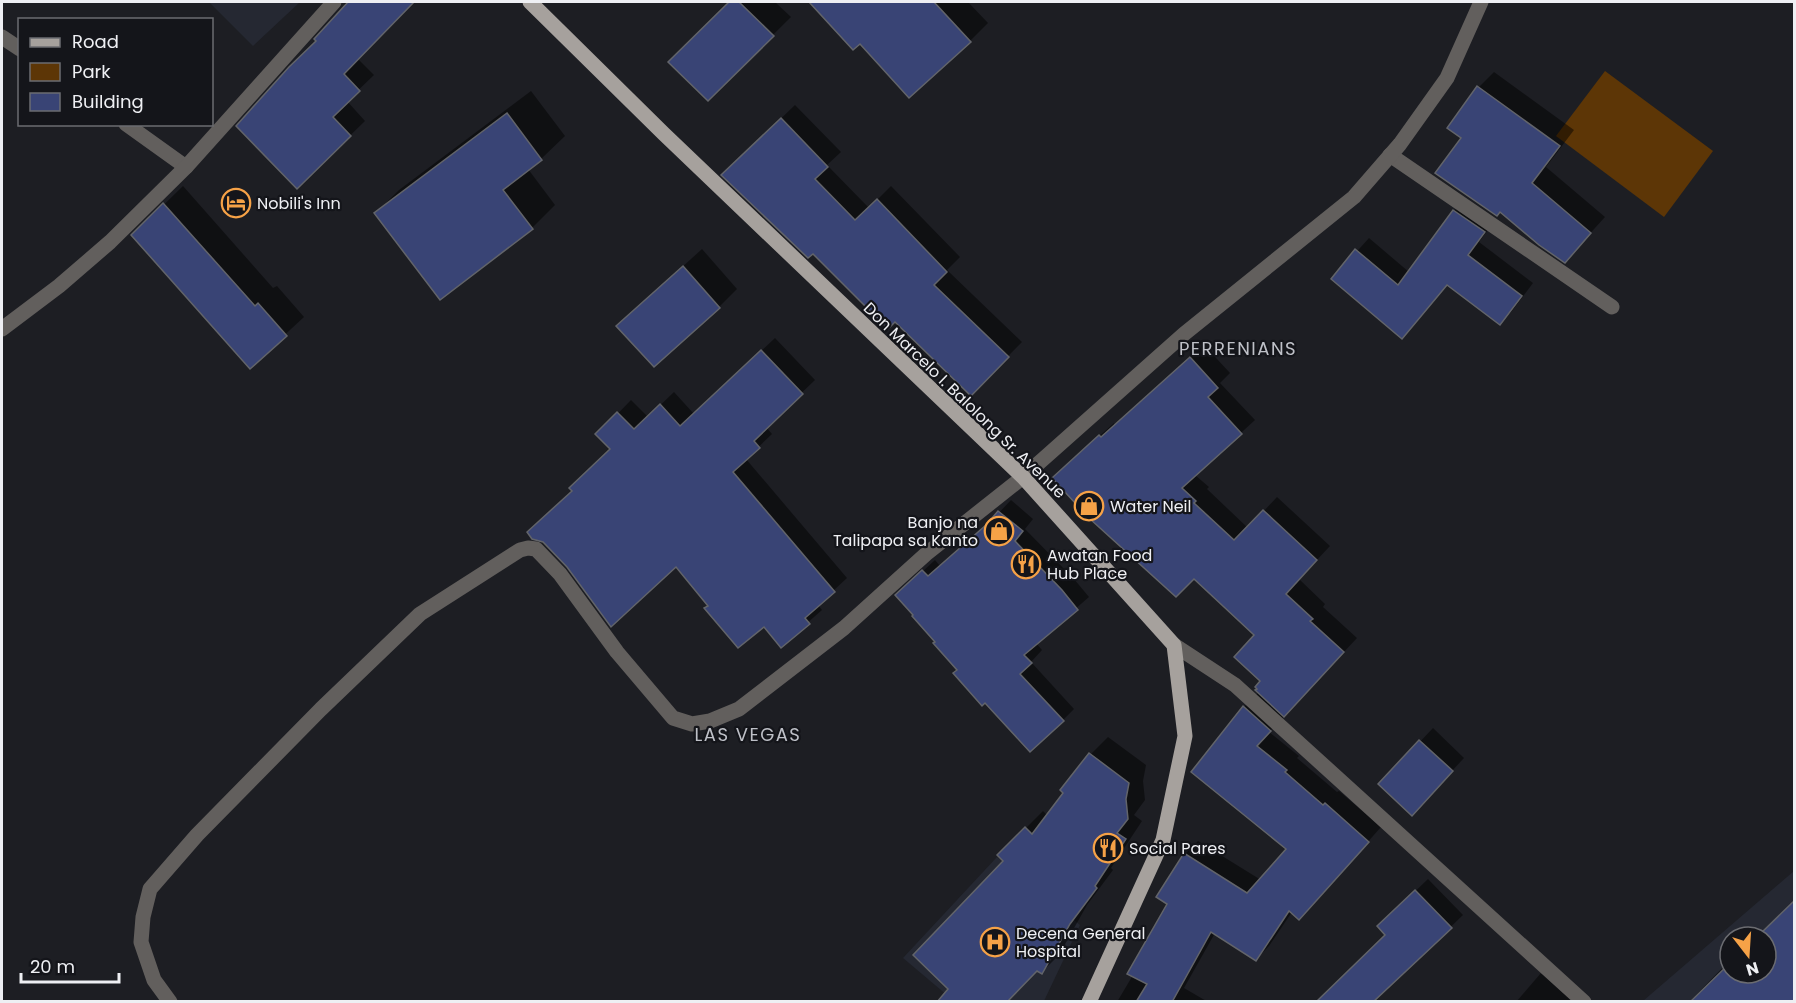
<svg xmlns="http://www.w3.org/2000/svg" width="1796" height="1003" viewBox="0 0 1796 1003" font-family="Poppins,sans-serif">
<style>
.built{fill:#252832;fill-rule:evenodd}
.green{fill:#5d3606}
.shadow{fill:#0007}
.building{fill:#394475;stroke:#62646a;stroke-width:1.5}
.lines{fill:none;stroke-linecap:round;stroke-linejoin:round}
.minor{stroke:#625f5d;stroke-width:15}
.major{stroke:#a6a19d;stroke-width:15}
.labels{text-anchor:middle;stroke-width:4.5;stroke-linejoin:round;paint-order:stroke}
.poi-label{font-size:16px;fill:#eeeff3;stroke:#14151a;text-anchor:start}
.street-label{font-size:16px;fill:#eeeff3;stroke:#14151a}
.neighbourhood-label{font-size:18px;letter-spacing:1.5px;fill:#bec0c7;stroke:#14151a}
</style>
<rect width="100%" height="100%" fill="#1d1e23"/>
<g class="built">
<path d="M209,2H300L253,46Z"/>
<path d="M997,857L1080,925L1044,1001H954L903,958Z"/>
<path d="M1794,871V1001H1643ZM1730,937H1766V973H1730Z"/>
</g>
<path class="green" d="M1605,71L1713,151L1664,217L1556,136Z"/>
<g class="shadow">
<path d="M345,2H413L357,58L374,75L347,101L365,121L297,187L318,40L344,8Z"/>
<path d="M731,2H775L791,17L708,99L670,62Z"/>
<path d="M811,2H968L988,23L970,41L860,42L853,48Z"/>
<path d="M1494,72L1574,130L1546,167L1605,217L1565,261L1464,138L1479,87Z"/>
<path d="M531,91L565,136L541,159L528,169L555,205L532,228L376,213L399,190Z"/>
<path d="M795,105L841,152L827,165L869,208L891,186L960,257L947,270L1022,342L971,394L737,161Z"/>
<path d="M183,186L273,288L277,286L304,317L250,367L133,235Z"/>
<path d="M1466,199L1496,219L1479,242L1533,283L1512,311L1500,323L1448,284L1402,337L1333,278L1369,238L1409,272L1454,211Z"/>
<path d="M702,249L737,289L719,307L637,308Z"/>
<path d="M775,338L815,380L766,427L772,434L746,459L847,578L818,605L822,610L781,646L764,625L710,605L676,565L574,490L612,449L598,434L631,400L648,417L674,392L694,414Z"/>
<path d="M1204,345L1230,373L1220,383L1255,420L1195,475L1209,487L1207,489L1248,528L1277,497L1330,546L1299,579L1325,604L1323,607L1357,638L1269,732L1299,756L1297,758L1337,792L1339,791L1381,827L1312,905L1292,912L1269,946L1256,959L1215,933L1184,988L1208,1002H1117L1133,975L1169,903L1185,854L1198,841L1261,880L1289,849L1193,772L1244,707L1259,692L1262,681L1257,635L1067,465L1114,423L1115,425Z"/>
<path d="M1011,500L1033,519L1025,529L1074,579L1089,597L1036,643L1042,650L1031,662L1074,709L1063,720L958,669L937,642L909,584L935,560L940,566L992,520Z"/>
<path d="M1433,728L1464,758L1424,801L1380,784Z"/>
<path d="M1108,737L1146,765L1143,781L1145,800L1134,815L1142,821L1111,868L1113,870L1087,905L1059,955L1042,972L1037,969L950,989L1005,860L999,855L1043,811L1048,816L1065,792L1062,790L1091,754Z"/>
<path d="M1428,879L1463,915L1373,1002H1316L1387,934L1379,926Z"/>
<path d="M1794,902V1002H1689L1730,960V973H1766V937H1759Z"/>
<path d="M1541,973L1573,1002H1516Z"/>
</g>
<g class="building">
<path d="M348,2H414L344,74L360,91L333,117L351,136L297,189L236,126L289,67L316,41L314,39Z"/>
<path d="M729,2H739L774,36L708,101L668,62Z"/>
<path d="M809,2H934L971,42L909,98L860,44L853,50Z"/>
<path d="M1477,86L1560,146L1532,183L1591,233L1565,263L1539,245L1500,212L1497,216L1435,173L1461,138L1447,128Z"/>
<path d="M507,113L542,160L503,190L533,229L440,300L374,213Z"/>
<path d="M781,118L828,167L815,179L855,220L877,199L947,272L934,285L1009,357L971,396L895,322L888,329L813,254L808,258L721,175Z"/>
<path d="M163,203L255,306L258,303L287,336L250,369L131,235Z"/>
<path d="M1453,210L1485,232L1468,255L1522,296L1500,325L1447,285L1402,339L1331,279L1355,249L1398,285Z"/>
<path d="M683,266L720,308L654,367L616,326Z"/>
<path d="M761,350L803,394L754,441L760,448L733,472L835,592L805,618L810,624L781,648L764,627L738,648L704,608L708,606L676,567L611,627L567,567L543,542L532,539L527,532L572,491L569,488L610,449L595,434L617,412L634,429L660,404L680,426Z"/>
<path d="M1190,357L1218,388L1208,397L1242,434L1182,488L1196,501L1194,503L1234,540L1263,510L1317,560L1286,594L1313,619L1310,621L1344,652L1284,717L1255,690L1257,689L1255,687L1260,681L1234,657L1254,635L1194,579L1176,597L1089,518L1052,478L1099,435L1101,437Z"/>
<path d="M998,511L1023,531L1015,541L1062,590L1078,610L1024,655L1032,663L1020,674L1064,721L1030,752L985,703L982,706L953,673L957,670L933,643L935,642L912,616L913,615L895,595L922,570L928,576L986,525Z"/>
<path d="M1243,706L1271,731L1257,746L1287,770L1285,772L1323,805L1325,803L1369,842L1299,920L1289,911L1256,961L1211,932L1172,1002H1136L1147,984L1127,974L1167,904L1156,897L1184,853L1247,893L1286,849L1191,772Z"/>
<path d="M1419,740L1453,771L1412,816L1378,784Z"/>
<path d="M1089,753L1129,783L1126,799L1128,819L1117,833L1126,839L1095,886L1097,888L1070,924L1042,974L1037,971L1007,1002H937L948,989L913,955L1003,861L997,855L1025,827L1032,834L1063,793L1060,790Z"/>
<path d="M1415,890L1452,928L1373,1002H1316L1385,935L1377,926Z"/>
<path d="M1794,901V1002H1690L1730,963V973H1766V937H1757Z"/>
</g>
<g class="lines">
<g class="minor">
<path d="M2,37L20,49"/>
<path d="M126,124L186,167"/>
<path d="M1390,155L1612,307"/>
<path d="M2,329L59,286L110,242L186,167L334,2"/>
<path d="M1174,645L1235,685L1584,1002"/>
<path d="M170,1002L154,980L141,942L143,917L150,889L197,835L321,709L420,614L520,550L528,548L536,549L560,574L617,652L673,718L692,724L710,721L739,709L844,628L926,554L1023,477L1184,334L1354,197L1400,144L1447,78L1481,2"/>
</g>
<path class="major" d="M530,2L664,134L1023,477L1174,645L1185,736L1163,840L1089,1002"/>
</g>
<defs>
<g id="hotel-ring" transform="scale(1.5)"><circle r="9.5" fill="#14151a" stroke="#f6a247" stroke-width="1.5"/><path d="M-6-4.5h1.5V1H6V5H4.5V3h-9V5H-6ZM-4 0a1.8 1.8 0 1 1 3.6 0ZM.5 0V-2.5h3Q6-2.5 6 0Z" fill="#f6a247"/></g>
<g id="shop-ring" transform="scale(1.5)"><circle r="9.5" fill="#14151a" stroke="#f6a247" stroke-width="1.5"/><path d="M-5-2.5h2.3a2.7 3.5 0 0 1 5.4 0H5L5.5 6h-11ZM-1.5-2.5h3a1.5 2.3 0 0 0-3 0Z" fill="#f6a247"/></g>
<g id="restaurant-ring" transform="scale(1.5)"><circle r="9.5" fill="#14151a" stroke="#f6a247" stroke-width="1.5"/><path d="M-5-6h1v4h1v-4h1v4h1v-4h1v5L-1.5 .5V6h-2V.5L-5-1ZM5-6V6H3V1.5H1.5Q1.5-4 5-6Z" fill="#f6a247"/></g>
<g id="hospital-ring" transform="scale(1.5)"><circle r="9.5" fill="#14151a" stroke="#f6a247" stroke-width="1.5"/><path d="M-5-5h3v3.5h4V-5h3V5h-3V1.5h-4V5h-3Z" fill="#f6a247"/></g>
</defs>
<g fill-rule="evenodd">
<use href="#hotel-ring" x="236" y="203"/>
<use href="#shop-ring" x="1089" y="506"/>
<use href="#shop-ring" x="999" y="531"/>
<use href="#restaurant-ring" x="1026" y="564"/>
<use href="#restaurant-ring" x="1108" y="848"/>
<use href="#hospital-ring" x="995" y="942"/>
</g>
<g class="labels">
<g class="poi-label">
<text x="257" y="209">Nobili's Inn</text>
<text x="1110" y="512">Water Neil</text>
<text x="978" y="528" text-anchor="end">Banjo na<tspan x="978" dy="18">Talipapa sa Kanto</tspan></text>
<text x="1047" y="561">Awatan Food<tspan x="1047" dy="18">Hub Place</tspan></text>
<text x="1129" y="854">Social Pares</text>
<text x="1016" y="939">Decena General<tspan x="1016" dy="18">Hospital</tspan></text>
</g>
<g class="street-label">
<text transform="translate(965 400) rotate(44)" y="6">Don Marcelo I. Balolong Sr. Avenue</text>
</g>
<g class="neighbourhood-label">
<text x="1238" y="355">PERRENIANS</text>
<text x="748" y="741">LAS VEGAS</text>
</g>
</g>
<rect width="1796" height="1003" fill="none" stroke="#eeeff3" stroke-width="6"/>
<rect x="18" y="18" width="195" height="108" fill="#14151a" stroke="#6b6c71" stroke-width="1.5"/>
<rect x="30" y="38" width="30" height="9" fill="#a6a19d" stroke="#6b6c71" stroke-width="1.5"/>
<text x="72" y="48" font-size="18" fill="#eeeff3">Road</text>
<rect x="30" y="63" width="30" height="18" fill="#5d3606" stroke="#6b6c71" stroke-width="1.5"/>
<text x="72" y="78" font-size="18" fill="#eeeff3">Park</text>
<rect x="30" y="93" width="30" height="18" fill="#394475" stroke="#6b6c71" stroke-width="1.5"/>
<text x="72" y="108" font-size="18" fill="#eeeff3">Building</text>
<g transform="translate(1748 955) rotate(163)"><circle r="28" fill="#14151a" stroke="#6b6c71" stroke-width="1.5"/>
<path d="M0-4.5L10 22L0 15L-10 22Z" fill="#f6a247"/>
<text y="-9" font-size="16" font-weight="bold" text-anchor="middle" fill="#eeeff3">N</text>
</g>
<path d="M21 973v9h98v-9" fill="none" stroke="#eeeff3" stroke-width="3"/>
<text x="30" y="973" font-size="18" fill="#eeeff3" stroke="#14151a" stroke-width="4.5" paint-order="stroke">20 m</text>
</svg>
